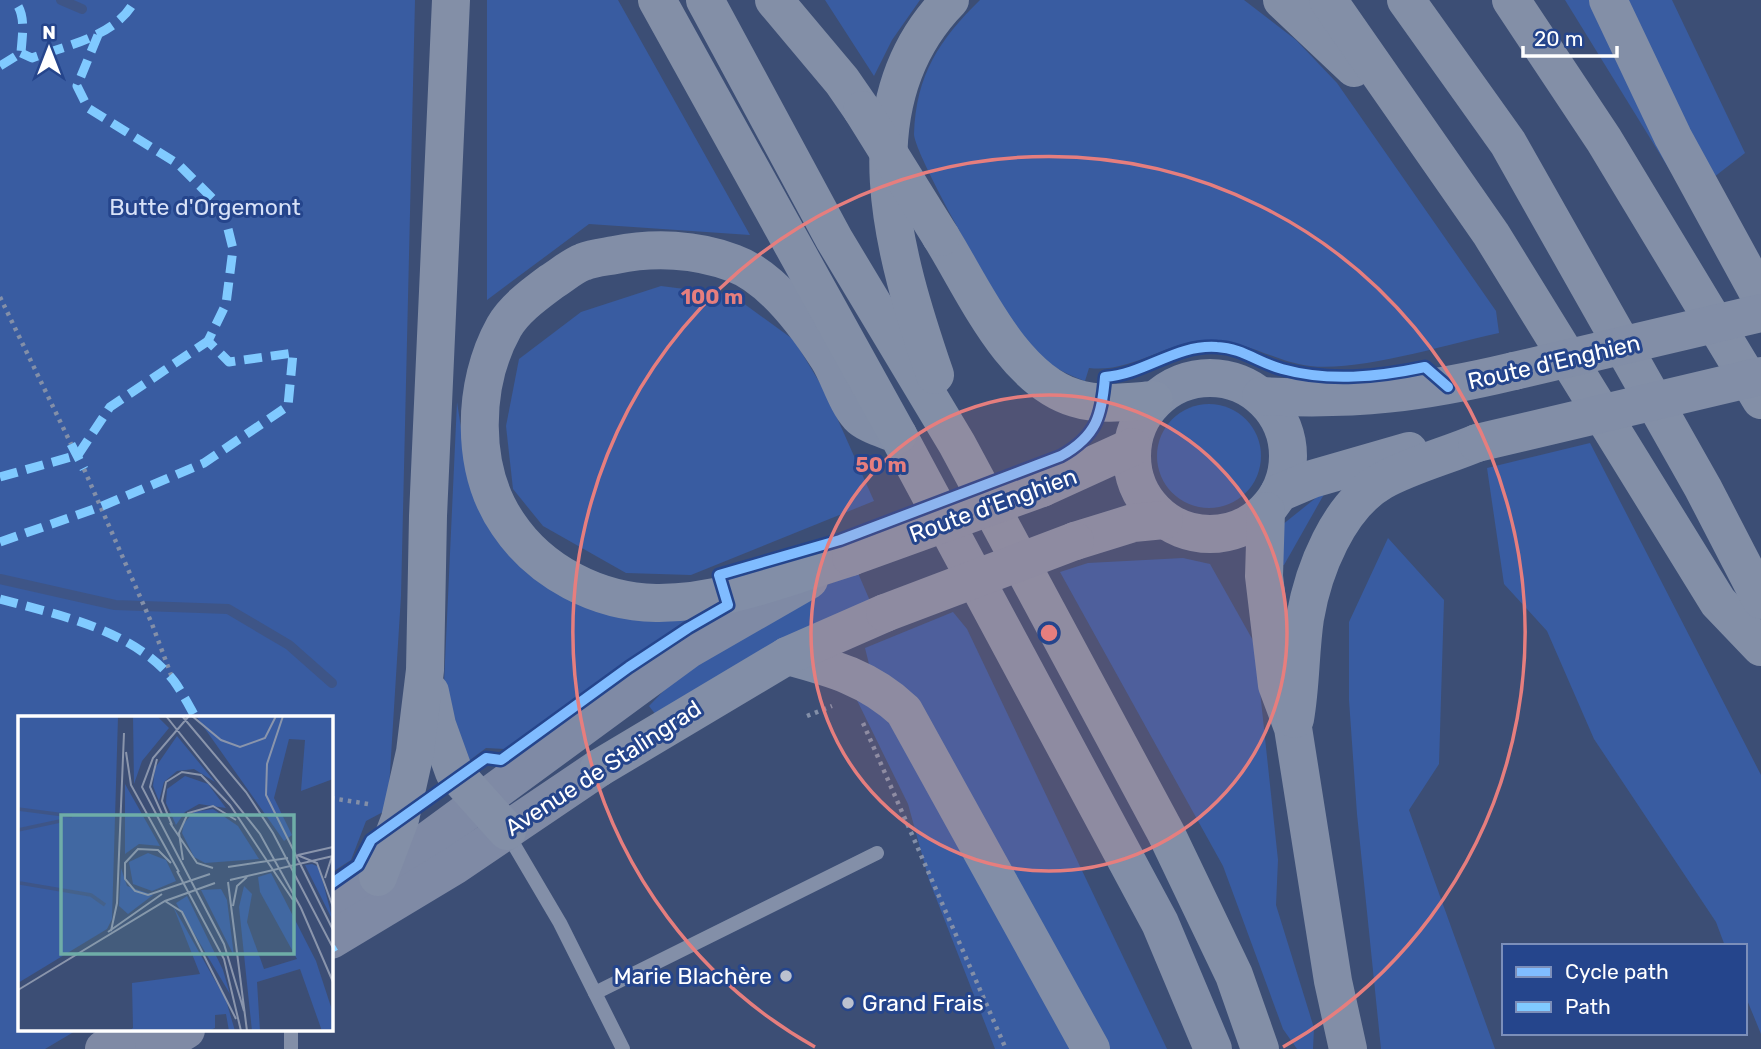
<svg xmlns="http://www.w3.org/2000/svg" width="1761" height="1049" viewBox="0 0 1761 1049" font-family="Rubik,sans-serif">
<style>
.green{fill:#395ca1}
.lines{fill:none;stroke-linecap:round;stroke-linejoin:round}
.stream{stroke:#3e5587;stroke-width:10}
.path{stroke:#838fa8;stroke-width:4.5;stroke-dasharray:3.5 5;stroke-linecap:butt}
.service{stroke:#838fa8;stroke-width:14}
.secondary{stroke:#7f8aa5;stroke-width:38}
.primary{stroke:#828ea7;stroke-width:38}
.motorway{stroke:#838fa7;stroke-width:38}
.primary-bridge{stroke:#828ea7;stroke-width:38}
.motorway-bridge{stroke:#838fa7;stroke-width:38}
.quiet{stroke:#80caff;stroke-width:9;stroke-dasharray:18 9;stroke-linecap:butt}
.cycleway-casing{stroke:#25458c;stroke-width:15}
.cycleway{stroke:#80bcff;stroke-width:10}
.ring{fill:none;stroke:#e67e7e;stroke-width:3.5}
.poi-dot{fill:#bbc1cf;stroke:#25458c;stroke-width:2.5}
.labels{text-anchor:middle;stroke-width:6;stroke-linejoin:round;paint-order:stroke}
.park-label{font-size:23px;fill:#d8e2f8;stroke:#25458c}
.street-label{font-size:23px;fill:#fff;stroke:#25458c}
.poi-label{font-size:23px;fill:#fff;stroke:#25458c;text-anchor:end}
.inset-river{fill:none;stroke:#3e5587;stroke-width:3.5}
.inset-road{fill:none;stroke:#8a95ac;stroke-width:2}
.view{fill:#6fada8;fill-opacity:0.15;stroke:#6fada8;stroke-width:3.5}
.inset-edge{fill:none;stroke:#fff;stroke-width:3.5}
.centre{fill:#e67e7e;stroke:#25458c;stroke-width:3.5}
.ring-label{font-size:21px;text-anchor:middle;font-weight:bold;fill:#e67e7e;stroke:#25458c;stroke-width:6;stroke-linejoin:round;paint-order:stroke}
</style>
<rect width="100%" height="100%" fill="#3c4e75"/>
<g class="green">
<path d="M0,0H415L401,596L389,788L383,812L366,821L351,860L331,873V718H19V1030H77L45,1049H0Z"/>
<path d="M487,0H618L750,235L589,224L487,300Z"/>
<path d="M825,0H920L892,40L874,76Z"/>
<path d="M980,0H1244L1296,40L1337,83L1496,311L1499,333C1448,344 1359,372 1310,366C1274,362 1243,338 1207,340C1164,342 1133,373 1089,368L1085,381C1063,373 1038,360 1024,340C1006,316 914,155 914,134C916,75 939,40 980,0Z"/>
<path d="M1565,0H1672L1745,153L1687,198Z"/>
<path d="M661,286L732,295L794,340L826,393L874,501L691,575L626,573L543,526L513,489L506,426L519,359L581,312Z"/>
<path d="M457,402L465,454L501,537L700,610L505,749L486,748L466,763L444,683Z"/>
<circle cx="1209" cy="456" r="52"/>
<path d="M1590,443L1761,775V1034L1745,995V946H1725L1716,922L1594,739L1547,631L1504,584L1487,468Z"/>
<path d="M1327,489L1284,565L1273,567L1282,525Z"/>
<path d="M1388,538L1444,600L1439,764L1409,810L1495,1049H1381L1357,814L1349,700V622Z"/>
<path d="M1183,558L1210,564L1255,644L1278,860L1276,905L1314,1028L1313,1049H1297L1283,1029L1223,866L1060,572L1088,563Z"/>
<path d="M858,573L870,601L656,715L649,706L698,655L826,585Z"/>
<path d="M953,612L967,629L1167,1049H1107L870,668L865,648Z"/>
<path d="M851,688L879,704L1071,1049H995L929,880L908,804Z"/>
</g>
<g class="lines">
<g class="stream">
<path d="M61,0L82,9"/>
<path d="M0,579L115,605L228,609L289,645L332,683"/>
</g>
<g class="path">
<path d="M0,297L71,444"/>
<path d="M84,469L152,624L173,680"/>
<path d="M807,716L832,706"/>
<path d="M863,723L1006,1049"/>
<path d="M331,798L368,804"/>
</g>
<g class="service">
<path d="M507,833L560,923L623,1049"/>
<path d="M595,993L877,853"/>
<path d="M291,1049V1030"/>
</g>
<g class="secondary">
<path d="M331,909L378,877L689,649L809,580"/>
<path d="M331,940L454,866L599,768"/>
<path d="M104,1049L134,1030"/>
<path d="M154,1049L186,1030"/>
</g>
<g class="primary">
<circle cx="1210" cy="456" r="78"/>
<path d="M1261,396C1356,401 1422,393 1514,371"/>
<path d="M1042,488L1132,447"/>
<path d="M1279,493L1312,479L1409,451"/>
<path d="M1266,511L1264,576L1277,685L1293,728L1333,981L1348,1049"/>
<path d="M1075,541L1133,523L1164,520"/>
<path d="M851,557C789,576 722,604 656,603C598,602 540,572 508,524C470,469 472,384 504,327C514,309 535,294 551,282C561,276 572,266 583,262C593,258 605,257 615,255C654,247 696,249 733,263C772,277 806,324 828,358C839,375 845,400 859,416C866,424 887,430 898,435L1160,923L1213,1049"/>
<path d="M787,656C832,668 869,678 904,711L1091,1049"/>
<path d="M1295,719C1301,685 1300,652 1305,618C1313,571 1338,506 1382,481C1411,465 1446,456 1477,443"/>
<path d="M599,768L787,656L885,613"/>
</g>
<g class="motorway">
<path d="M657,0L898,435"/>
<path d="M705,0L834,239L957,444L1166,833L1234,975L1260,1049"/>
<path d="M774,0L842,81L862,110"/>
<path d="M1282,0L1354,68"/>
<path d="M1328,0L1491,234L1718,602L1761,647"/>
<path d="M1406,0L1508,143L1703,488L1761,600"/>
<path d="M1511,0L1604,140L1761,400"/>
<path d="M1608,0L1673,137L1761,298"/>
<path d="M941,237C974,290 1012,379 1075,398C1100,406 1128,402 1154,400"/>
<path d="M935,375C894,255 848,104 950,0"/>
<path d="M430,692L437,725L454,772L507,831"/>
<path d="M378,877L400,819L415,752L425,670L428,516L451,0"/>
</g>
<g class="primary-bridge">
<path d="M1514,371L1761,313"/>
<path d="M1477,443L1761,376"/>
<path d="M851,557L1042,488"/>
<path d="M885,613L1075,541"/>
</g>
<path class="motorway-bridge" d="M862,110L941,237"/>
<g class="quiet">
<path d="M21,53L32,58C68,45 117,36 135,0"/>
<path d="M0,66L21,53C22,36 27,12 13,0"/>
<path d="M71,444L84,469"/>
<path d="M0,477L78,455L110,407L208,341"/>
<path d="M0,542L100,507L204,463L288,406L293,353L229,362L208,341L226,304L233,249L223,209L178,164L88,108L77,86L98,35"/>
<path d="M0,599C59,615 134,630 174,681C182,692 189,706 196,718"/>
<path d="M331,947L334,952"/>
</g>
<g class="cycleway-casing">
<path id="cycleway" d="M331,884L358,865L371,840L486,758L501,760L629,667L688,628L728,605L719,575L840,540L1061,456C1097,436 1102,415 1105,377C1145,374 1176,344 1217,347C1242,348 1259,363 1282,369C1329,382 1378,377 1425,367L1448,387"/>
</g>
<use href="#cycleway" class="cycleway"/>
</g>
<circle cx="1049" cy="633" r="238" fill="#e67e7e" fill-opacity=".12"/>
<g class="ring">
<circle cx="1049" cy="633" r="238"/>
<path d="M815 1047A476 476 0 1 1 1283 1047"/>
</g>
<g class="poi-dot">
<circle cx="786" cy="976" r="7"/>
<circle cx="848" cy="1003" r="7"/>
</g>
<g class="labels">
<g class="park-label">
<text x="205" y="215">Butte d'Orgemont</text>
</g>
<g class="street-label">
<text transform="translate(1554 362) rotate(-13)" y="8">Route d'Enghien</text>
<text transform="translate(993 505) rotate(-20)" y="8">Route d'Enghien</text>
<text transform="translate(603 768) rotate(-33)" y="8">Avenue de Stalingrad</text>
</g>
<g class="poi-label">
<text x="772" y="984">Marie Blachère</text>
<text x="862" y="1011" text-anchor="start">Grand Frais</text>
</g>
</g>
<g transform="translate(18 716)">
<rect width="315" height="315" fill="#3c4e75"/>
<path d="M0,0L100,1L94,203L89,213L0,267ZM115,0H139L151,12L124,45L116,68ZM178,0H315V63L283,75L287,24L271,23L256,82L274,119L266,125ZM159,20L197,66L176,53L159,55L146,66L141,85L135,70L137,52ZM167,60L190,68L208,92L181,88L167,96L158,109L148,87L149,73ZM107,68L142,130L121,128L107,138ZM195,93L220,110L241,143L187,147L176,141L164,117L166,107L176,96ZM130,137L148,144L158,165L134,175L115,168L111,146ZM294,148L301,151L315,205L287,149ZM103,152L109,170L135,179L110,198L101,190ZM253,157L298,245L315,297V315H304L282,253L239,266L242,315H234L221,191L226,170L234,178L229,206L246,253L279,243L242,176L240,161ZM203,173L209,184L216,240L183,174ZM169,180L205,254L212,278L158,187ZM155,190L208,284L217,315H211L208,298L197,299V312L190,315H111L115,312L114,267L182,258Z" fill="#395ca1"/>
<path class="inset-river" d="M0,93L54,100M0,114L42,105M2,167L73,179L87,189"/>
<path class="inset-road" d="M148,0L242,118L283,192L315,266M164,0L228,76L255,117L315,232M171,0L135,42L124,71L206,228L226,295M174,0L203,24L222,31L247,22L258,0M265,0L249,48L248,79L315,214M108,36L113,69L161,156M139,43L132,71L144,98M152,107L179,147L195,152M154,109L144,85L148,66L164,56L183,59L212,89L275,184M279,139L299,147L315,191M280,139L315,131M165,144L161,117L170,97L195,90L218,104M153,147L140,134L120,133L107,147V163L117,175L130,179L192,158M210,151L270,142M159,155L206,243L223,315M307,162L314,140M212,164L315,140M210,166L229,315M147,185L164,196L218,303M215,190L219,170L229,161M93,215L99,187L106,17M90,216L144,178M0,274L147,185L197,167"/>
<path class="view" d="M43,99H276V238H43Z"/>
<rect width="315" height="315" class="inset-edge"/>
</g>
<circle cx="1049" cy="633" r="10" class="centre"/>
<g class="ring-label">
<text x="712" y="304">100 m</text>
<text x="881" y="472">50 m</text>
</g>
<rect x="1502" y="944" width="245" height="91" fill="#25458c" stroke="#7c8fba" stroke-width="2"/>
<rect x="1516" y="967" width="35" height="10" fill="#80bcff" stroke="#7c8fba" stroke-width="2"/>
<text x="1565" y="979" font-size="21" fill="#ffffff">Cycle path</text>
<rect x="1516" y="1002" width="35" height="10" fill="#80caff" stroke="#7c8fba" stroke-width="2"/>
<text x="1565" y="1014" font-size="21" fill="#ffffff">Path</text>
<g transform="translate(49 49)" stroke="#25458c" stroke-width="5" paint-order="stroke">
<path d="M0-5L12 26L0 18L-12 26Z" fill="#ffffff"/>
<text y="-10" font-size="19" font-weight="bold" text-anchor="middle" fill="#ffffff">N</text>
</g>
<path d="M1523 46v10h94v-10" fill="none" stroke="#ffffff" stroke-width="3.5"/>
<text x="1534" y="46" font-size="21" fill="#ffffff" stroke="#25458c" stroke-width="5" paint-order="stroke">20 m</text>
</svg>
